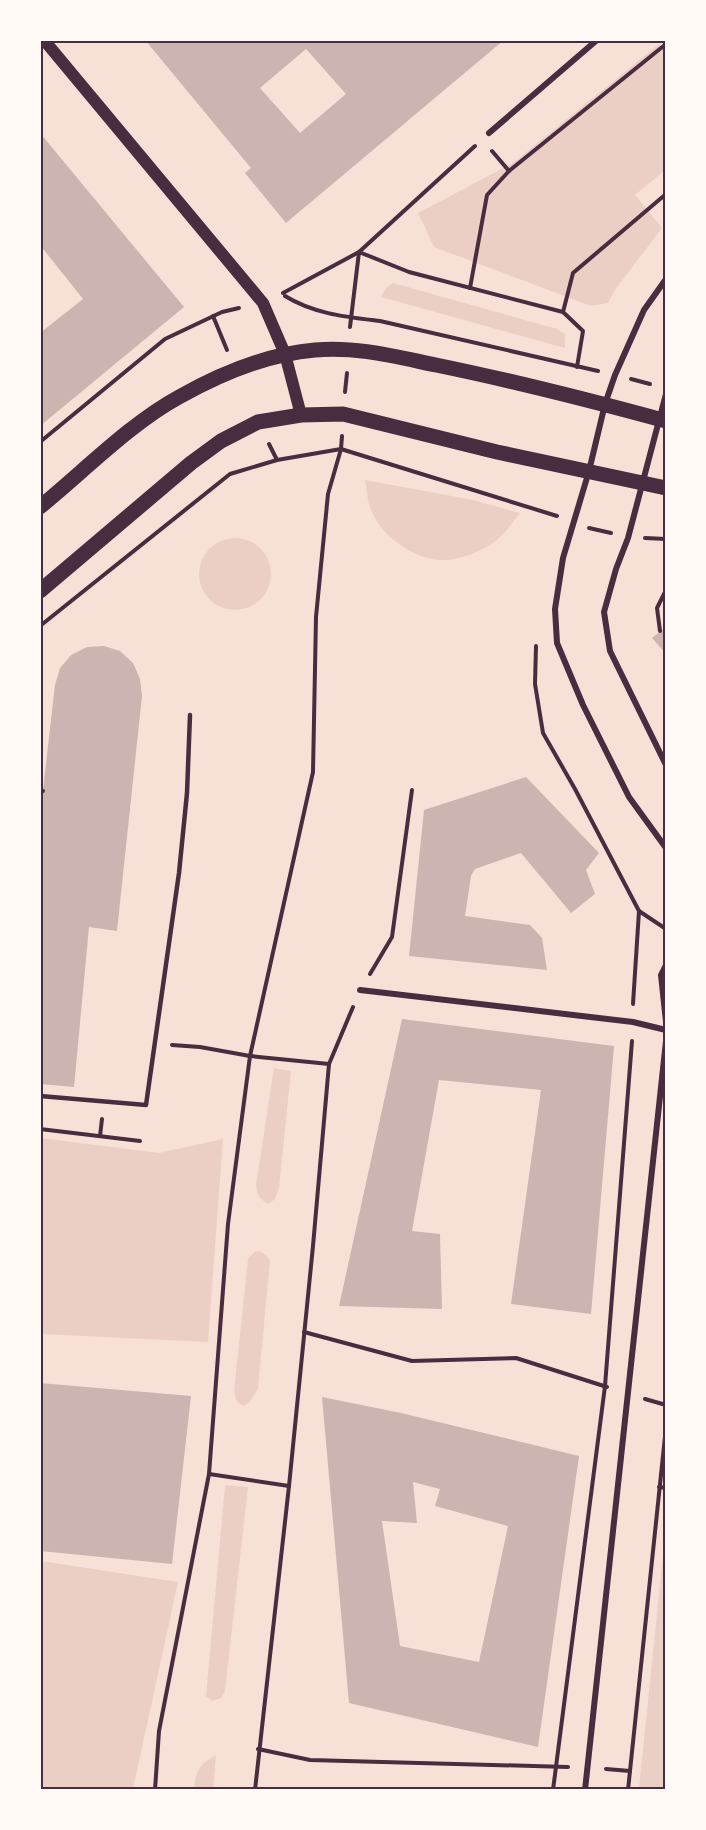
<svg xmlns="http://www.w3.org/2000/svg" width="706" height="1830" viewBox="0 0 706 1830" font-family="'Nunito Sans',sans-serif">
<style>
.green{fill:#ebcfc5}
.building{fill:#ccb4b1;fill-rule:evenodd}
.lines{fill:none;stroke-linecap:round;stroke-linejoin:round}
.path{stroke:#4a2c40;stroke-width:4}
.service{stroke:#4a2c40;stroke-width:4.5}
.minor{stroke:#4a2c40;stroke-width:6}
.secondary{stroke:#4a2c40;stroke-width:12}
.primary{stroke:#4a2c40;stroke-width:15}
.neatline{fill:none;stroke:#4a2c40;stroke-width:2}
</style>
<rect width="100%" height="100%" fill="#f7e1d7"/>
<g class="green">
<path d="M659,44L665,52V170L635,195L662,228L615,290L608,303L591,306L434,247L418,213L513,163Z"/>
<path d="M393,283L557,329L565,334V348L381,297L386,288Z"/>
<path d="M365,480L473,500L520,513C511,525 501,539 488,546C475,554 455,561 440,560C413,559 378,534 370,507C367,499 367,489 365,480Z"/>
<circle cx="235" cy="574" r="36"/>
<path d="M274,1068L291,1071L279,1188L275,1199L268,1204C260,1199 257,1195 256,1185Z"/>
<path d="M41,1138L159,1153L223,1139L208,1342L41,1334Z"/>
<path d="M255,1251L262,1252L270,1260L258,1389L249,1403L243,1406L237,1402L234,1391L248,1259Z"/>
<path d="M225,1485L248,1487L225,1691L221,1698L212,1701L206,1696Z"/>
<path d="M665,1535V1789H639Z"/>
<path d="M41,1561L178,1582L133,1789H41Z"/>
<path d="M216,1755L213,1789H194C196,1770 199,1765 216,1755Z"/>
</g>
<g class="building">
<path d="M145,40H504L286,223L245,173L251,168ZM306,49L346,94L300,133L260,88Z"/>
<path d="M40,133L184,307L40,426V333L83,299L40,245Z"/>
<path d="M666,627V654L652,638Z"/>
<path d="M104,646L120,651L133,663L140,679L142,696L117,931L89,927L74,1087L40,1084V816L55,685L60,668L71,655L87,647Z"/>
<path d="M526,777L599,853L586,870L595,894L571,913L521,853L475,869L471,876L465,916L530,925L542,938L547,970L409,956L424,810Z"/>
<path d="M402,1019L614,1046L591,1314L511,1304L541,1090L439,1080L412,1231L440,1234L442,1309L339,1306Z"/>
<path d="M40,1383L191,1396L172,1564L40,1551Z"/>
<path d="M322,1397L401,1413L579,1456L538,1747L349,1703ZM413,1482L440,1489L435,1506L508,1526L479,1662L400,1646L382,1521L417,1523Z"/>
</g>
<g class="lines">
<g class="path">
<path d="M492,151L509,171"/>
<path d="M470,288L487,195L509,171L666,44"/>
<path d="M283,293L359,252L475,146"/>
<path d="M285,296C314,314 347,317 380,321L598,371"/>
<path d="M213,316L227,350"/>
<path d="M350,327L359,252L409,272L563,312"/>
<path d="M577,367L583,331L563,312L573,273L666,194"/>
<path d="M631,379L650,384"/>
<path d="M345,392L347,373"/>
<path d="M40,442L165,339L222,312L239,308"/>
<path d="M269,444L277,460"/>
<path d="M589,528L611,533"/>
<path d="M645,538L666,539"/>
<path d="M40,626L230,474L277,460L341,449L557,516"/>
<path d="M660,631L657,608L666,590"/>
<path d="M536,646L535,684L543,733L575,789L639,911L666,929"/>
<path d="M40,791H43"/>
<path d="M370,974L392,937L412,790"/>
<path d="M633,1004L639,911"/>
<path d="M172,1045L200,1047L250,1056L329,1064"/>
<path d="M40,1129L140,1141"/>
<path d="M100,1136L102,1119"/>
<path d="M304,1332L412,1361L516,1358L607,1387"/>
<path d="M645,1399L666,1405"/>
<path d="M209,1474L289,1486"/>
<path d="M659,1487L666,1488"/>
<path d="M258,1749L310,1760L568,1767"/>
<path d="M606,1769L630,1771"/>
<path d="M155,1790L159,1731L209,1474L228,1224L250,1056L313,772L316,617L328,494L341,449L342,436"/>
<path d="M255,1790L289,1486L313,1246L329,1064L353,1007"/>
<path d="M553,1790L605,1386L632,1041"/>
<path d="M628,1790L666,1427"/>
</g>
<path class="service" d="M40,1096L146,1105L179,873L187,793L190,715"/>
<g class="minor">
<path d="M489,133L597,40"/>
<path d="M666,279L644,310L615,375L605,404L589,471L563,558L555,609L557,643L583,705L629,797L666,848"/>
<path d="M666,394L628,538L616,569L604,612L610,651L666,765"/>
<path d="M666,965L661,975L666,1022"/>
<path d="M360,990L633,1022L666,1030"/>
<path d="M585,1790L666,1041"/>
</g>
<path class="secondary" d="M44,40L263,303L285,354L301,415"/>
<g class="primary">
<path d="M40,507C83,472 131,423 179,397C220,374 268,354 315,350C356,346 397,357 436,365C514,381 589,400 666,421"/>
<path d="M40,591L191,463L221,441L258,422L301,415L343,414L497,452L666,488"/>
</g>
</g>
<rect width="706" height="1830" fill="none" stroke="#fffaf5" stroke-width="84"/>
<rect x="42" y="42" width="622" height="1746" class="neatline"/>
</svg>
